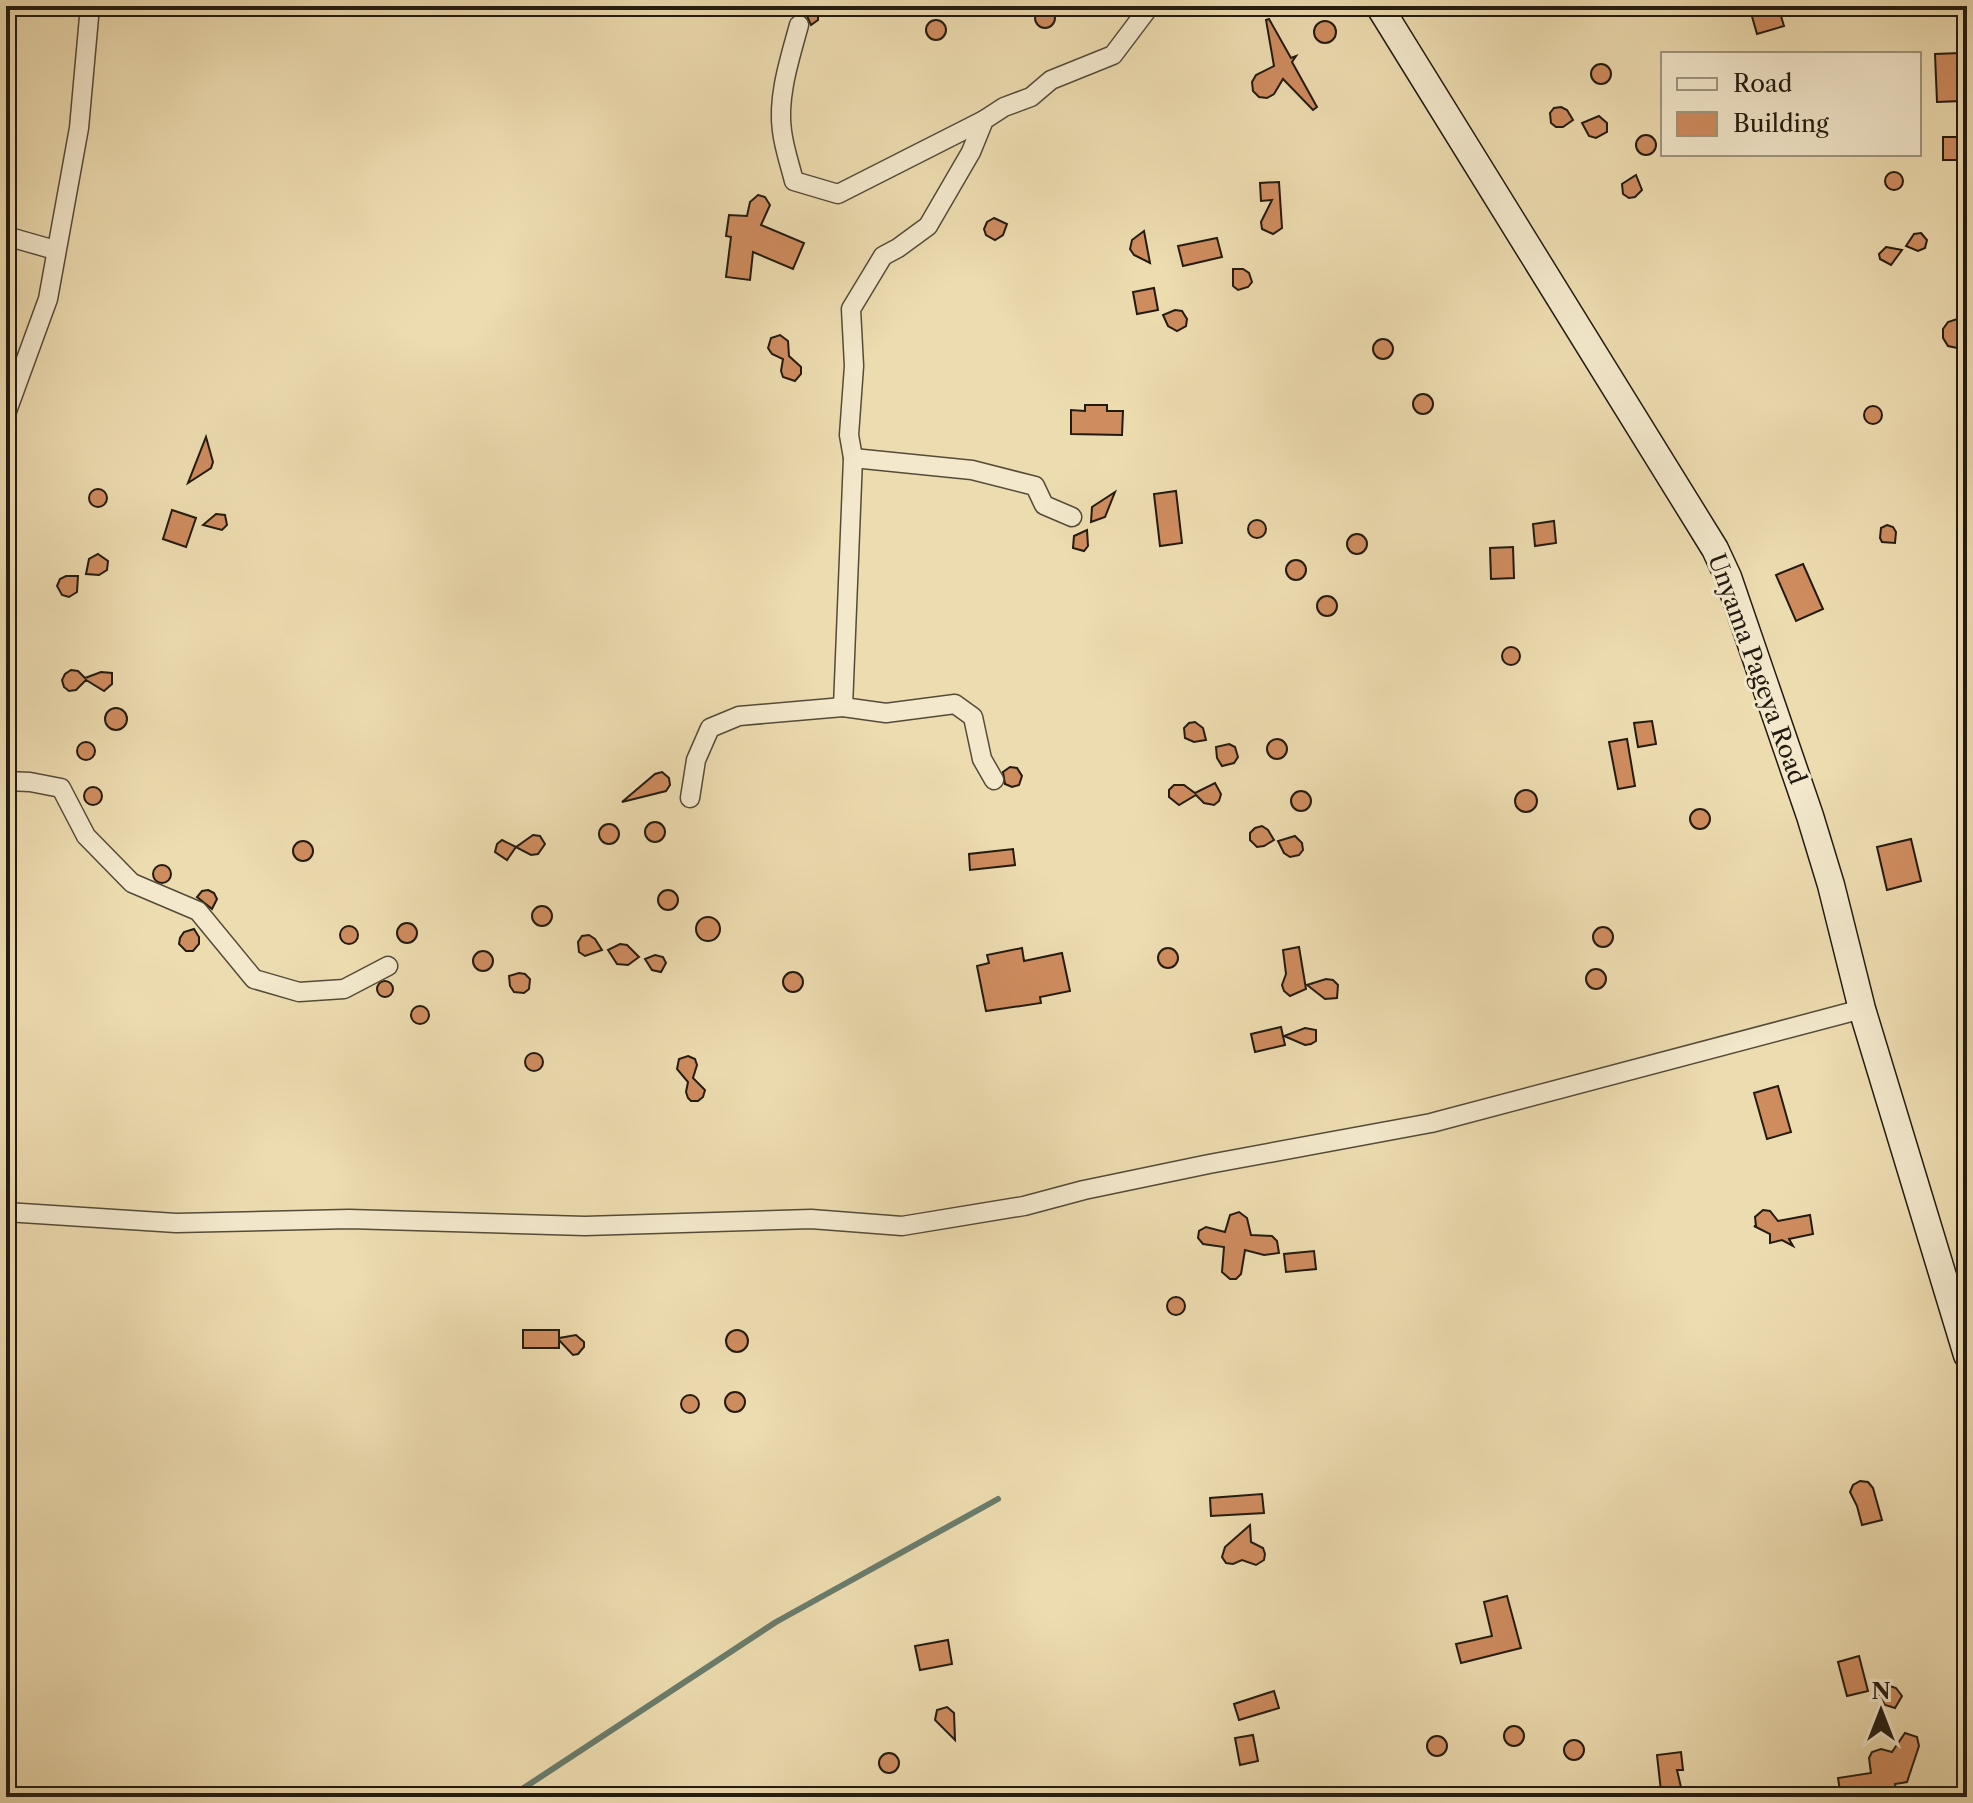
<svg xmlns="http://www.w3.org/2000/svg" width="1973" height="1803" viewBox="0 0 1973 1803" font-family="'Libre Caslon Text',serif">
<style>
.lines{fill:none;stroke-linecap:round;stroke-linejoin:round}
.stream{stroke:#6a7c6c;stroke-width:6}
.building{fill:#cf8c5f;stroke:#221b11;stroke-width:2}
.street-casing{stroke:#554b39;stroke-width:21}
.secondary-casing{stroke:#221b11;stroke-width:29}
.street{stroke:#f3e8cc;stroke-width:18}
.secondary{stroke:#f3e8cc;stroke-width:26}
.labels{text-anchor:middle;stroke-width:6;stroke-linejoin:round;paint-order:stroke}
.street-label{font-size:24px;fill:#221b11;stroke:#f3e8cc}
</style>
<rect width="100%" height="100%" fill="#eddcb0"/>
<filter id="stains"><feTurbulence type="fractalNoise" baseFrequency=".0025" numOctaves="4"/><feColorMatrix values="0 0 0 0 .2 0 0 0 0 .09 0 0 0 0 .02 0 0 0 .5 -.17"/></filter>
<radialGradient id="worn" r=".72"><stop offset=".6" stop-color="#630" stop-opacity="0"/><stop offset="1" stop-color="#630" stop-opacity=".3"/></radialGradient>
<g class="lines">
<path class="stream" d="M510,1797L776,1622L998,1499"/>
</g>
<g class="building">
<path d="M797,6H818V20L811,25L807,16L799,13Z"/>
<path d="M1749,6H1778L1784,26L1757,34Z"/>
<circle cx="1045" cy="18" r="10"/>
<path d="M1269,19L1291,58L1296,56L1292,62L1317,107L1313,110L1283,79L1274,94L1267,98L1259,97L1253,91L1252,82L1256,75L1274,66L1266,20Z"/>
<circle cx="936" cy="30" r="10"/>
<circle cx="1325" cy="32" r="11"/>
<path d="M1960,53L1962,101L1937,102L1935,54Z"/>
<circle cx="1601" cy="74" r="10"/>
<path d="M1561,107L1567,110L1573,120L1563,127H1556L1551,123L1550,113L1554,108Z"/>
<path d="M1599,116L1607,123V132L1596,138L1589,136L1582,123Z"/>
<circle cx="1646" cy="145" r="10"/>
<rect x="1943" y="137" width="24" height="23"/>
<circle cx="1894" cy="181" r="9"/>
<path d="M1636,175L1642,190L1635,197L1629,198L1623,194L1622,184Z"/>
<path d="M1279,182L1282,228L1273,234L1262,229L1261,222L1272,200L1261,201L1260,183Z"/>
<path d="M758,195L765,197L770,205L761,225L804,243L793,269L753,252L750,280L726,277L731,237L726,236L729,215L747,216L750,202Z"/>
<path d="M994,218L1007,224L1003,235L995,240L986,235L984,229L987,222Z"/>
<path d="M1144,231L1150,263L1134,255L1130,249L1132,240Z"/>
<path d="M1921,233L1927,240L1925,248L1918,251L1906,246L1914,234Z"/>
<path d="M1217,238L1222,257L1183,266L1178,246Z"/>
<path d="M1886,247L1902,250L1891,265L1880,259L1879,254Z"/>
<path d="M1233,269H1243L1249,273L1252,282L1248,287L1238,290L1233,286Z"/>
<path d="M1154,288L1158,310L1137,314L1133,292Z"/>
<path d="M1175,310L1182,311L1187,319L1186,326L1177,331L1168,326L1163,315Z"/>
<path d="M1957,319L1967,323V345L1957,348L1948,346L1943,338V329L1948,322Z"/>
<path d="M780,335L788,341L789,356L801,367V374L795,381L783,377L781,371L783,359L772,354L768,348L771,338Z"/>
<circle cx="1383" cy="349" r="10"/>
<circle cx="1423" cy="404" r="10"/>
<path d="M1085,405H1107V411H1123L1122,435L1071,434V410L1085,411Z"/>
<circle cx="1873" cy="415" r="9"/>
<path d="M206,437L213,462L211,468L188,483Z"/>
<circle cx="98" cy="498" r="9"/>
<path d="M1176,491L1182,543L1160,546L1154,494Z"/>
<path d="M1115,492L1105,517L1091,522L1092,507Z"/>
<path d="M172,510L196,518L186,547L163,539Z"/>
<path d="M216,514L225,515L227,525L222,530L203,525Z"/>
<circle cx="1257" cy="529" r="9"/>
<path d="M1554,521L1556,543L1535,546L1533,524Z"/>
<path d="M1887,525L1893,527L1896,532L1895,543L1882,542L1880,538L1881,528Z"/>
<path d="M1087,530L1088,546L1084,551L1073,548L1074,536Z"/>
<circle cx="1357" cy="544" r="10"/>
<path d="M1513,547L1514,578L1491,579L1490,548Z"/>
<path d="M98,554L108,561L107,570L99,575L86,574L89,559Z"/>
<circle cx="1296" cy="570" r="10"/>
<path d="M1803,564L1823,609L1796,621L1776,575Z"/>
<path d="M66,576H78L77,592L69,597L62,595L57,586L60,579Z"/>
<circle cx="1327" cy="606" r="10"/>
<circle cx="1511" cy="656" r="9"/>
<path d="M71,670L78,671L85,678L101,672L112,673V684L104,691L86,680L76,690L69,691L64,687L62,680L65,674Z"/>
<circle cx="116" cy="719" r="11"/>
<path d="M1652,721L1656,744L1638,747L1634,723Z"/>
<path d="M1195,722L1203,728L1206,740L1194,742L1185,738L1184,728L1189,723Z"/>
<circle cx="1277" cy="749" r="10"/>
<path d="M1627,739L1635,786L1618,789L1609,742Z"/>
<circle cx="86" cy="751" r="9"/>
<path d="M1229,744L1235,747L1238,757L1234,763L1222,766L1217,758L1216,747Z"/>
<path d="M1010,767L1017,768L1022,776L1019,785L1012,787L1005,784L1003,772Z"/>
<path d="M662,772L669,778L670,785L666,791L622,802L655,774Z"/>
<path d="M1215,783L1221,794L1219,801L1214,805L1204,803L1196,795L1179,805L1169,797V790L1174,785H1184L1195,793Z"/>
<circle cx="93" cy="796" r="9"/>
<circle cx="1526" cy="801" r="11"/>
<circle cx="1301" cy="801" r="10"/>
<circle cx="1700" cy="819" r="10"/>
<circle cx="655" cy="832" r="10"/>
<circle cx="609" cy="834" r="10"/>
<path d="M1262,826L1268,830L1274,840L1264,846L1257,847L1250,840V833L1255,828Z"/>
<path d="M533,835L540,836L545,844L538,854L531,855L516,847L507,860L495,852L497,844L502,840L516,847Z"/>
<path d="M1295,836L1302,843L1303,850L1299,855L1290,857L1284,853L1278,841Z"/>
<path d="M1911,839L1921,881L1887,890L1877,847Z"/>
<circle cx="303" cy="851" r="10"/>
<path d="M1013,849L1015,865L970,870L969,854Z"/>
<circle cx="162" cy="874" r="9"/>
<circle cx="668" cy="900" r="10"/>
<path d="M208,890L214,893L217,899L212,909L197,897L202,891Z"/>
<circle cx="542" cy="916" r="10"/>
<circle cx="708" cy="929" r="12"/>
<circle cx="407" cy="933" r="10"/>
<circle cx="349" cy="935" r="9"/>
<circle cx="1603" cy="937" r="10"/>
<path d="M194,929L199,937V944L193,951H186L179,944L180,938L184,932Z"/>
<path d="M589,935L595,939L602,950L585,956L579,952L578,942L582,936Z"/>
<path d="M620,944L627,945L639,957L628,965L617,964L608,950Z"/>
<path d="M1299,947L1306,989L1290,996L1284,991L1282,985L1286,974L1283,950Z"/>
<circle cx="1168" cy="958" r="10"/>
<path d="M1022,948L1024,961L1062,953L1070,991L1040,997L1041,1003L986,1011L977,966L989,963L987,955Z"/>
<circle cx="483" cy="961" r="10"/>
<path d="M655,955L663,957L666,963L661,972L652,970L645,959Z"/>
<circle cx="1596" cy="979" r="10"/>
<circle cx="793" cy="982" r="10"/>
<path d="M519,973L525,974L530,979L529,989L524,993L514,992L510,986L509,976Z"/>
<path d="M1326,979L1333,980L1338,985L1337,998L1325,999L1307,985Z"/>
<circle cx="385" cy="989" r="8"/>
<circle cx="420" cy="1015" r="9"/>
<path d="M1281,1027L1285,1045L1255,1052L1251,1034Z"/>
<path d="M1305,1028L1316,1030V1041L1311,1044L1305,1045L1284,1036Z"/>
<circle cx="534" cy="1062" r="9"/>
<path d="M688,1056L695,1059L697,1065L693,1078L705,1090L703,1097L698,1101H691L688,1098L686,1092L688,1082L677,1069L679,1059Z"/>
<path d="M1778,1086L1791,1132L1767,1139L1754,1093Z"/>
<path d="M1763,1210L1770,1211L1778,1221L1810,1215L1813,1234L1789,1239L1793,1246L1782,1240L1770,1243V1234L1754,1226H1756L1755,1217Z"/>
<path d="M1239,1212L1247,1218L1251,1235L1272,1236L1277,1241L1279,1253L1264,1255L1245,1250L1241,1274L1236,1279H1230L1222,1272L1224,1247L1203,1244L1198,1238L1199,1231L1206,1227L1225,1232L1230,1215Z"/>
<path d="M1314,1251L1316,1269L1286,1272L1284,1254Z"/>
<circle cx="1176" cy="1306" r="9"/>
<path d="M523,1330H559V1338L576,1335L584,1342V1347L578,1354L573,1355L559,1340V1348H523Z"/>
<circle cx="737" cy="1341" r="11"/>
<circle cx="735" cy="1402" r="10"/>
<circle cx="690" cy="1404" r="9"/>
<path d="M1860,1481L1868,1482L1873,1488L1882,1520L1862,1525L1857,1506L1850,1492L1853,1485Z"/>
<path d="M1262,1494L1264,1513L1211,1516L1210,1498Z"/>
<path d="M1250,1525L1251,1542L1263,1548L1265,1554L1264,1560L1256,1565L1242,1560L1233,1564L1226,1563L1222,1557L1225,1547Z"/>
<path d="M1507,1596L1521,1648L1461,1663L1456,1644L1492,1636L1484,1602Z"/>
<path d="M948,1640L952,1664L920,1670L915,1646Z"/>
<path d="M1859,1656L1868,1691L1847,1696L1838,1662Z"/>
<path d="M1890,1686L1896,1688L1902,1696L1895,1708L1885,1705L1877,1692Z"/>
<path d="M1274,1691L1279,1708L1239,1720L1234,1704Z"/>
<path d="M947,1707L954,1713L955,1740L935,1720L937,1710Z"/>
<circle cx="1514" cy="1736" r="10"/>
<path d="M1905,1733L1917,1737L1919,1746L1907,1782L1895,1784L1897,1797H1841L1838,1778L1871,1773L1869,1758L1872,1752L1881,1749L1892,1752Z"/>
<path d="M1253,1735L1258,1761L1240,1765L1235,1738Z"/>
<circle cx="1437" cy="1746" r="10"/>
<circle cx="1574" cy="1750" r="10"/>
<path d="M1681,1752L1683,1770H1677L1681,1787L1679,1797H1664L1661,1791L1657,1755Z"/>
<circle cx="889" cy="1763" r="10"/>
</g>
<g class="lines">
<g class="street-casing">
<g id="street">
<path d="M799,25C790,58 777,97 782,131C784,148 790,165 794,181L838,194L984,120"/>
<path d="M6,236L55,250"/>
<path d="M6,414L48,299L79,128L90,6"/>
<path d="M853,458L972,470L1035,486L1044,505L1072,517"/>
<path d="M994,780L982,759L973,717L955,704L886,713L843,707L853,458L849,435L854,366L851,309L883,256L898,248L928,226L971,152L984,120L1004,107L1031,97L1051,80L1113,55L1150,6"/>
<path d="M6,781L30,782L61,788L86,836L132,883L198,911L254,979L299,992L344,989L388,966"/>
<path d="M690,798L696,760L710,728L739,716L843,707"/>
<path d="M6,1212L176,1223L349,1219L585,1226L811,1219L902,1226L1024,1206L1084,1190L1209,1164L1431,1123L1862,1009"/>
</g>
</g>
<g class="secondary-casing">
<path id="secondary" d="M1379,6L1715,549L1728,577L1810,816L1831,885L1862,1009L1967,1355"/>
</g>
<use href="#street" class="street"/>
<use href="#secondary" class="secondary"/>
</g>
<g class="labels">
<g class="street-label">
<text transform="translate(1757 669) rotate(70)" y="8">Unyama Pageya Road</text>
</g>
</g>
<rect width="1973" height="1803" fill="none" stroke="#eddcb0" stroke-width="32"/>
<rect x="8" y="8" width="1957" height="1787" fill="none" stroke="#221b11" stroke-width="4"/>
<rect x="16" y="16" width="1941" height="1771" fill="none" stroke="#221b11" stroke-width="2"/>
<rect x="1661" y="52" width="260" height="104" fill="#f3e8cc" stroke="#9f9681" stroke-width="2"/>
<rect x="1677" y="78" width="40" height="12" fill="#f3e8cc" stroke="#9f9681" stroke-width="2"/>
<text x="1733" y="92" font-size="24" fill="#221b11">Road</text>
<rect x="1677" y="112" width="40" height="24" fill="#cf8c5f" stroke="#9f9681" stroke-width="2"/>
<text x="1733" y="132" font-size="24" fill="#221b11">Building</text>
<g transform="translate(1881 1711)" stroke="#f3e8cc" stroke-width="6" paint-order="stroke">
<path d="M0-6L14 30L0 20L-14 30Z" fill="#221b11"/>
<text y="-12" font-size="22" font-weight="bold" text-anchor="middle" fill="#221b11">N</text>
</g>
<rect width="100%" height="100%" filter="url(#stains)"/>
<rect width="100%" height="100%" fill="url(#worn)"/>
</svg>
